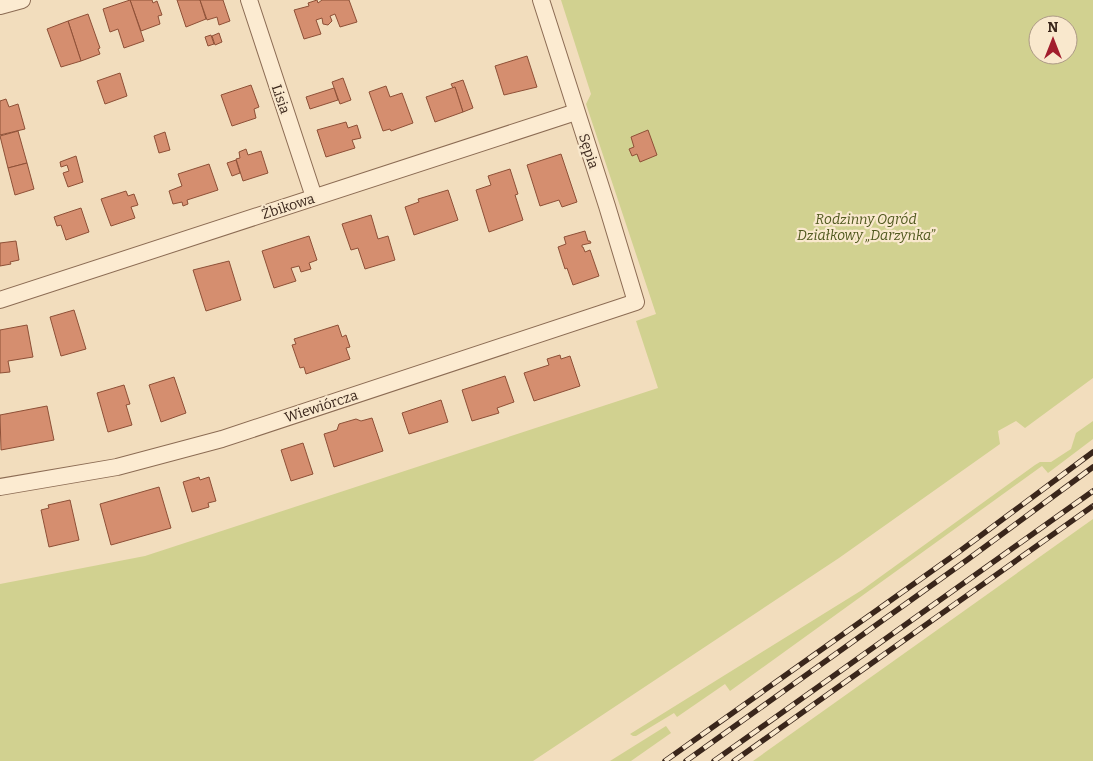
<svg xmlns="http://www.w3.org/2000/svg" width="1093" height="761" viewBox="0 0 1093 761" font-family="Bitter,serif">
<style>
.green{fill:#d1d190;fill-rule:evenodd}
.building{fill:#d58e6f;stroke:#8e5037}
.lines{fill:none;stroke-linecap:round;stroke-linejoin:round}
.street-casing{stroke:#8c6c54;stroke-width:18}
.street{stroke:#fcebd1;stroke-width:16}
.rail-casing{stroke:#3a261b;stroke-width:5.5}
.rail{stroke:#f9e8cd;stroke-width:4;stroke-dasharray:11;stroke-linecap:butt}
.labels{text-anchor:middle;stroke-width:4.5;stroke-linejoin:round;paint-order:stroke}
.street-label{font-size:14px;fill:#3a261b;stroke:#f9e8cd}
.park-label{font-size:14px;font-style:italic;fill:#51591f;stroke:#f9e8cd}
</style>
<rect width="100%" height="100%" fill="#f2ddbd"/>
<g class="green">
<path d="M561,0H1093V378L1025,428L1016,421L998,431L1000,444L839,558L533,761H0V584L145,556L658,388L636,321L656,314L586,104L591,94ZM1038,25H1068V55H1038Z"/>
<path d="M1093,421V439L1048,473L1042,466L730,691L725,684L677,717L674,713L636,736H633L630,734L862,590L1035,465L1040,462H1051L1071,449L1076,433Z"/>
<path d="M1093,519V761H753Z"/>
<path d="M666,726L671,733L631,761H610Z"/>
</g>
<g class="building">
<path d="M130,0H152L153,3L157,1L162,15L158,16L160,24L141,31Z"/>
<path d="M130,0L144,41L124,48L118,29L110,32L103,9Z"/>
<path d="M177,0H200L206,19L186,27Z"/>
<path d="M200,0H223L230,21L219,25L217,17L207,20Z"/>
<path d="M317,0L318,3L322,0H349L357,22L340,27L335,14L330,16L332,21L328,25L323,24L322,18L316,20L321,34L304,39L294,10L309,6L308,3Z"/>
<path d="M88,14L100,48L98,49L100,54L81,61L68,21Z"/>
<path d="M68,21L81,61L61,67L47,29Z"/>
<path d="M219,33L222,42L215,45L212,36Z"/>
<path d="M211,35L214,44L208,46L205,37Z"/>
<path d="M527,56L537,87L504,95L495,66Z"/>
<path d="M120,73L127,96L105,104L97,81Z"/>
<path d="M343,78L351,100L340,104L332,82Z"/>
<path d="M463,80L473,108L463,112L455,87L453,88L451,84Z"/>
<path d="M251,85L259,107L254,109L256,118L232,126L221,95Z"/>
<path d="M386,86L390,97L402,93L413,123L391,131L390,129L383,131L369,92Z"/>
<path d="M455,87L463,112L435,122L426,97Z"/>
<path d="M334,88L338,100L310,109L306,97Z"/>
<path d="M6,99L9,107L18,104L25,129L0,135V101Z"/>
<path d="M346,122L348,128L357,125L361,138L352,140L355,148L326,157L317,130Z"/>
<path d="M648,130L657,155L640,162L637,154L632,156L629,149L634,147L631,137Z"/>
<path d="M18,131L27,163L8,168L0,136Z"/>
<path d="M165,132L170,150L159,153L154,136Z"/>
<path d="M246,149L248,155L261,151L268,173L243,181L236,159L240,158L239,152Z"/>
<path d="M561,154L577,202L562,207L559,200L540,206L527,165Z"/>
<path d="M76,156L83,182L68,187L63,173L69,171L67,165L61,167L60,162Z"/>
<path d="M236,160L240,173L232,176L227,163Z"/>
<path d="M27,163L34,189L15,195L8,168Z"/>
<path d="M209,164L218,190L187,200L188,204L183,206L182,202L173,204L169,191L182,186L178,174Z"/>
<path d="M510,169L518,194L515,195L523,220L489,232L476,190L491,185L488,176Z"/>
<path d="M448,190L458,220L414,235L405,207L419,202L418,199Z"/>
<path d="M126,191L128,196L134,194L138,205L131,207L135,218L111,226L101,199Z"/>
<path d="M81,208L89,232L66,240L61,225L57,226L54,217Z"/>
<path d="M371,215L378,239L388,236L395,260L365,269L358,248L351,250L342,224Z"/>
<path d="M585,231L588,241H590L591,243L582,245V247H583L585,252L590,250L599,276L573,285L567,268L565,269L558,247L566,244L564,237Z"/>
<path d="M309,236L317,260L309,263L311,269L301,272L299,266L291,268L296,281L274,288L262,251Z"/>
<path d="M16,241L19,260L10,262L11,264L0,266V243Z"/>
<path d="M229,261L241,300L206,311L193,270Z"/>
<path d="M74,310L86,349L61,356L50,317Z"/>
<path d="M27,325L33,357L8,361L10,372L0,373V330Z"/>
<path d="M338,325L342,337L346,335L350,347L346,348L350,359L306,374L304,367L300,368L292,345L296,344L294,339Z"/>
<path d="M560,355L561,359L570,356L580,386L534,401L524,373L549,365L547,359Z"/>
<path d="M505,376L514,402L497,408L499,413L472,421L462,390Z"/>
<path d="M174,377L186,413L161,422L149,385Z"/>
<path d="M124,385L130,404L126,405L132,425L108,432L97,393Z"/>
<path d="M441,400L448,422L409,434L402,413Z"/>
<path d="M47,406L54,440L1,450L0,415Z"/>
<path d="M372,418L383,451L334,467L324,434L337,430L339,424L356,419L361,421Z"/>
<path d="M303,443L313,474L291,481L281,450Z"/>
<path d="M199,477L200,480L209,477L216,501L208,503L209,507L192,512L183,482Z"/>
<path d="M159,487L171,528L111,545L100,504Z"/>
<path d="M70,500L79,540L49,547L41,510L49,508L48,505Z"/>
</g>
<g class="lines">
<g class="street-casing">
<g id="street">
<path d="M249,0L314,197"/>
<path d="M0,6L22,0"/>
<path d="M0,300L576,112"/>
<path d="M0,487L117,467L222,439L636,302L607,206L541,0"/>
</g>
</g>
<use href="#street" class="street"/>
<g class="rail-casing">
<g id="rail">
<path d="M665,761L960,551L1093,452"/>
<path d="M686,761L967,560L1093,467"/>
<path d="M714,761L1093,491"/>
<path d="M734,761L1093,506"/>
</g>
</g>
<use href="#rail" class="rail"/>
</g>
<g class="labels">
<g class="street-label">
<text transform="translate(281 99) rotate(71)" y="5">Lisia</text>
<text transform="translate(589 151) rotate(72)" y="5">Sępia</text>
<text transform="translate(288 206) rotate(-18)" y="5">Żbikowa</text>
<text transform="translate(321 406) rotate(-18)" y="5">Wiewiórcza</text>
</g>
<g class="park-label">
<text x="866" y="224">Rodzinny Ogród<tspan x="866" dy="16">Działkowy „Darzynka”</tspan></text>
</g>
</g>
<g transform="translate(1053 40)"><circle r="24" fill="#f9e8cd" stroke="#ad9a86"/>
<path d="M0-4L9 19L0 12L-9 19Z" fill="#a21e2d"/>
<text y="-8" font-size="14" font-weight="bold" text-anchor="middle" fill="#3a261b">N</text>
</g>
</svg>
